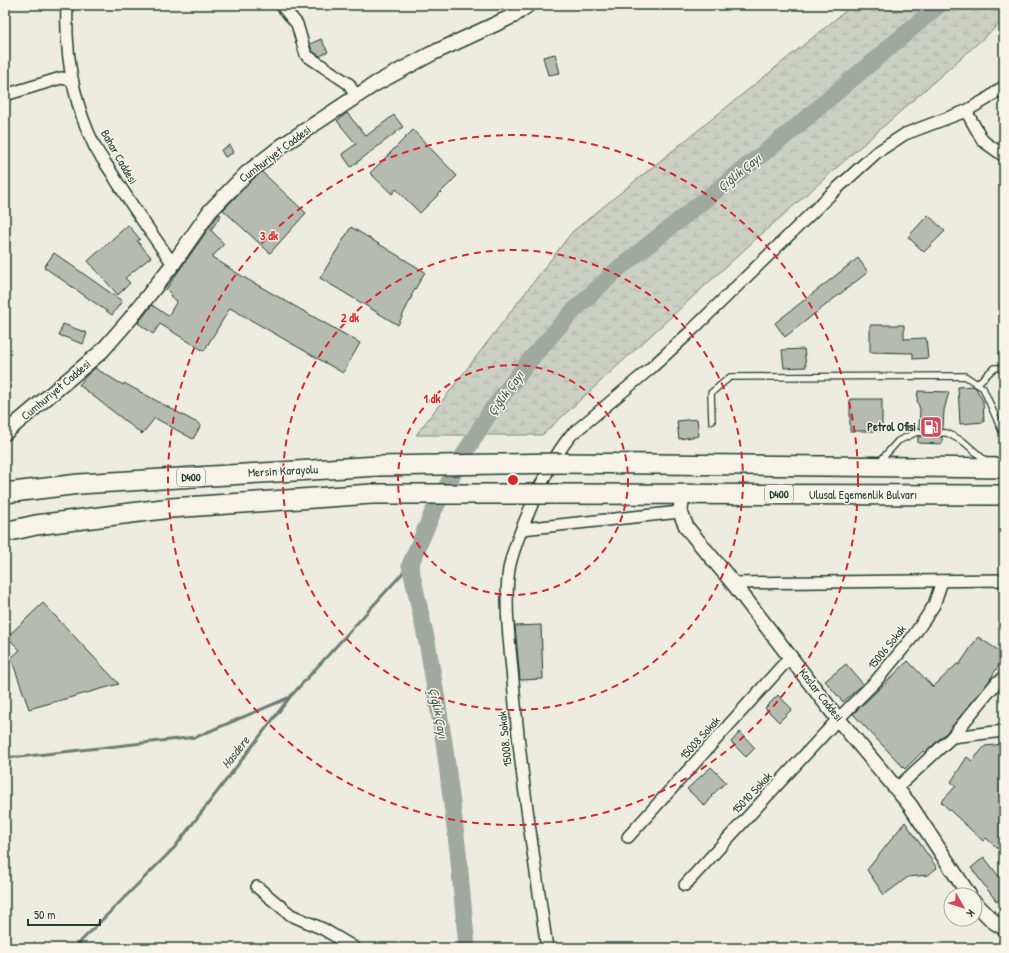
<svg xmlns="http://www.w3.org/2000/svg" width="1009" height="953" viewBox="0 0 1009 953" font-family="'Patrick Hand',sans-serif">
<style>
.wetland{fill:url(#wetland-marsh);stroke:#76867c}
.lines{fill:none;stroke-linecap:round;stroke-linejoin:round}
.stream{stroke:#6c7e74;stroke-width:3}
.river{stroke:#9fa99f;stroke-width:17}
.building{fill:#b5bbb0;stroke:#1f3d34}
.service-casing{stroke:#1f3d34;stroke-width:8}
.minor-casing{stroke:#1f3d34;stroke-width:14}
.tertiary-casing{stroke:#1f3d34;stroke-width:17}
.trunk-casing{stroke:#1f3d34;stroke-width:22}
.service{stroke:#f7f3e8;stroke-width:5.5}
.minor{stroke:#f7f3e8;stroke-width:11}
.tertiary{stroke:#f7f3e8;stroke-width:14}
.trunk{stroke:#f7f3e8;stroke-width:19}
.trunk-bridge-casing{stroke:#1f3d34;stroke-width:22;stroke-linecap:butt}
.trunk-bridge{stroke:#f7f3e8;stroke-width:19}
.ring{fill:none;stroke:#d62828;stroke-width:2;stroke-dasharray:7 5}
.labels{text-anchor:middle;stroke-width:3;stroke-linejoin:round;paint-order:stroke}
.shield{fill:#f7f3e8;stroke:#60746a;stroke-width:1}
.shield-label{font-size:11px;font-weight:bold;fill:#1f3d34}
.street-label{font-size:12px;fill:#1f3d34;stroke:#f7f3e8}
.poi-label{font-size:12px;font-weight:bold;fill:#1f3d34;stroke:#f7f3e8;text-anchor:end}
.water-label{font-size:13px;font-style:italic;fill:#3f584f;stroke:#f7f3e8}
.centre{fill:#d62828;stroke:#f7f3e8;stroke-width:2}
.ring-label{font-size:12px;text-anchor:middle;font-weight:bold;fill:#d62828;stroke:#f7f3e8;stroke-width:3;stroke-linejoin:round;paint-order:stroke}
</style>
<defs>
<pattern id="wetland-marsh" width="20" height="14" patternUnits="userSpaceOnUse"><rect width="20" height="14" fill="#cccfc4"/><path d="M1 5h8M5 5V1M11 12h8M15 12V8" fill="none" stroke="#afb3a9"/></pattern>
</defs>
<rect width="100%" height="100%" fill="#eeece1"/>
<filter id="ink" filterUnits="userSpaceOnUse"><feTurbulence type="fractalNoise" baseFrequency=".025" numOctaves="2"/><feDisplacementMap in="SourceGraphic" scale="8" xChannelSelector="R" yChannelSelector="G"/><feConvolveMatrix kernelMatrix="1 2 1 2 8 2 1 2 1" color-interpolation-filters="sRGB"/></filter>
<g filter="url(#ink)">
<path class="wetland" d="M853,5H1004V20L756,239L542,435H416L572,232Z"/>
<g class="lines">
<g class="stream">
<path d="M5,757H19L196,737L288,698"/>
<path d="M74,948L174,848L290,697L410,565"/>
</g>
<path class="river" d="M467,948L458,851L444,742L428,647L410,565L433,512L460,461L490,412L529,361L571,313L618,269L790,132L939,5"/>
</g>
<g class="building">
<path d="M321,39L328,52L320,56L312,51L310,44Z"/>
<path d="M555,54L560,73L548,75L543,57Z"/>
<path d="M347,113L366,136L394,115L403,127L351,167L342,154L356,144L337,121Z"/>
<path d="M413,130L457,176L420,213L396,189L392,194L370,173Z"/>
<path d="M230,145L233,153L225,157L221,150Z"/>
<path d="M262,172L306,213L270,253L223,210L253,179Z"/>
<path d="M219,214L221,215L211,230L224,244L212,257L245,278L360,343L343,373L230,308L204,351L160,324L153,334L138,323L152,305L168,316L177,301L170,296L171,294L166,289Z"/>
<path d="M928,215L945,231L924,252L908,237Z"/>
<path d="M128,225L140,239L137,241L151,257L125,278L130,283L118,295L88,261Z"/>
<path d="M351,227L425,272L411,296H412L398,325L320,278Z"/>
<path d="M54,253L122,301L112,315L44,267Z"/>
<path d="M858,258L868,272L785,337L775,323Z"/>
<path d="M63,324L87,333L83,344L59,335Z"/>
<path d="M870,325H904V339L926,338L928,358L913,359V353L870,352Z"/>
<path d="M804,349L806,367L784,368L782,350Z"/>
<path d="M95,368L123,385L124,383L201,425L193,439L155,418L142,434L79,385L87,375Z"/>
<path d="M973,386L976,388L983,401L984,422L960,424L958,387Z"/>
<path d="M918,391L949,392L944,410L943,429L919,428L920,409L917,401Z"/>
<rect x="850" y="399" width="32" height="32"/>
<path d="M697,419L699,436L679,439L677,421Z"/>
<path d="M918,436L942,437V444L918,443Z"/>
<path d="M43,603L119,684L29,709L11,658L20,650L7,637Z"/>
<path d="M541,625L543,679L520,680L515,626Z"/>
<path d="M978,637L1004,654V657L987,684L949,730L925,753L923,751L905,769L853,714L908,661L933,687L957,664L959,665Z"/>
<path d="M846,664L863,684L843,702L825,681Z"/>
<path d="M778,695L792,709L779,722L765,708Z"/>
<path d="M740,732L755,748L746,757L731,742Z"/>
<path d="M1004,744V854L986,838L983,841L941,802L956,786L951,782L967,757L972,761L985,746Z"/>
<path d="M711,767L726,782L711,796L712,797L705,806L687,789Z"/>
<path d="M905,822L937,868L928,875L908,877L884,895L867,870Z"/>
<path d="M984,857L1004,883V896L997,902L971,868Z"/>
</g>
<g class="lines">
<g class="service-casing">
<g id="service">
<path d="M977,384L994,368H1004"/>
<path d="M712,421L711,393L730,377L965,376L983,388L1001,429L1004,433"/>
<path d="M880,461L898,441L917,432L947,433L964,442L988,463"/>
<path d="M997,682L1004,670"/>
</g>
</g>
<g class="minor-casing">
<g id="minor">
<path d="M67,5C65,54 73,103 95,147C101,158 110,169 116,180C134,209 153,236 173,264"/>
<path d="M281,5L297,24L306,55L349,84L356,97"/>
<path d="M5,95L61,78L72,80"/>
<path d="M966,111L983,141L1004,156"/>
<path d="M522,529L680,512"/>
<path d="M733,583L1004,580"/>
<path d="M952,737L1004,731"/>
<path d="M897,788L952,737L997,682"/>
<path d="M628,837L791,656"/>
<path d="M685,885L838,719L876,681L911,639L925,619L934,605L942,581"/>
<path d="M257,887L291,915L323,929L355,948"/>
<path d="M547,948C534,859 520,770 513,681C510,645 504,604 509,569C513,548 522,528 530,509C542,482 553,457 571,435L651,368L689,333L830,195L876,153L905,134L966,111L987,99L1004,86"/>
</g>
</g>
<g class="tertiary-casing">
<g id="tertiary">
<path d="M5,433L102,351L130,319L173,264L210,211L247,173L283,145L375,84L431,54L513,16L528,5"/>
<path d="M683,494L680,512L687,528L733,583L838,719L910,805L969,895"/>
<path d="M975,903L994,922L1004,928"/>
</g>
</g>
<g class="trunk-casing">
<g id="trunk">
<path d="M562,463L1004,468"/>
<path d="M5,493L79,484L378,466"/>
<path d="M554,494L1004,495"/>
<path d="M5,532L36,525L171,508L372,494"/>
</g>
</g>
<use href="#service" class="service"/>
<use href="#minor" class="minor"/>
<use href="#tertiary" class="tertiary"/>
<use href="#trunk" class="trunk"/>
<g class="trunk-bridge-casing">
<g id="trunk-bridge">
<path d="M378,466L562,463"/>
<path d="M372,494H554"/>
</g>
</g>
<use href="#trunk-bridge" class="trunk-bridge"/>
</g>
</g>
<g class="ring">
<circle cx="513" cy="480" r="115"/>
<circle cx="513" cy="480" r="230"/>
<circle cx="513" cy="480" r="345"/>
</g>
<defs>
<g id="fuel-square" transform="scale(1.15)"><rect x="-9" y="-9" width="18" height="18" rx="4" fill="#d1495b" stroke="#f7f3e8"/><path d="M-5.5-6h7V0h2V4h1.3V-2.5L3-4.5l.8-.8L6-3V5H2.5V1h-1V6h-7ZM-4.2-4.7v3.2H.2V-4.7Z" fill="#fff"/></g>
</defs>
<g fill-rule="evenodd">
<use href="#fuel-square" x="931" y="427"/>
</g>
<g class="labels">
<g class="shield">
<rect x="177" y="468" width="28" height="18" rx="3"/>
<rect x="765" y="485" width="28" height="18" rx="3"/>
</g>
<g class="shield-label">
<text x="191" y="481">D400</text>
<text x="779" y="498">D400</text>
</g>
<g class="street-label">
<text transform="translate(275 154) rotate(-37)" y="4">Cumhuriyet Caddesi</text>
<text transform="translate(119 157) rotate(60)" y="4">Bahar Caddesi</text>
<text transform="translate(56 390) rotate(-40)" y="4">Cumhuriyet Caddesi</text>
<text transform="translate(283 471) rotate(-3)" y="4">Mersin Karayolu</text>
<text x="863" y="499">Ulusal Egemenlik Bulvarı</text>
<text transform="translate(887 647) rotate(-51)" y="4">15006 Sokak</text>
<text transform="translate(821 695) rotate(52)" y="4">Kaslar Caddesi</text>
<text transform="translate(700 738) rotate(-48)" y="4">15008 Sokak</text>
<text transform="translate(505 739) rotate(-96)" y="4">15008. Sokak</text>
<text transform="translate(752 793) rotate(-47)" y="4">15010 Sokak</text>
</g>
<g class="poi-label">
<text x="916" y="431">Petrol Ofisi</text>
</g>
<g class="water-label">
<text transform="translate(739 172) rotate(-39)" y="5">Çığlık Çayı</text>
<text transform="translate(505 393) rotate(-54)" y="5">Çığlık Çayı</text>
<text transform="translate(439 713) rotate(79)" y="5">Çığlık Çayı</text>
<text transform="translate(235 752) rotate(-52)" y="5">Hasdere</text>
</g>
</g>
<circle cx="513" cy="480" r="6" class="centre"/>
<g class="ring-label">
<text x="269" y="240">3 dk</text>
<text x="350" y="322">2 dk</text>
<text x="432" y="403">1 dk</text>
</g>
<rect width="1009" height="953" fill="none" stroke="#f7f3e8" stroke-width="20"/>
<rect x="10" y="10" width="989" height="933" fill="none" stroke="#1f3d34" stroke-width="1.5" filter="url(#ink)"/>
<g transform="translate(963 907) rotate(129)"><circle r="19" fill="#f7f3e8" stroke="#a1aaa0"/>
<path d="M0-3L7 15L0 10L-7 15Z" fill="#d1495b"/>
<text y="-6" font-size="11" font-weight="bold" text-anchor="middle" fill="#1f3d34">K</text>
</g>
<path d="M28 919v6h72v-6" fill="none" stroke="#1f3d34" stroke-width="2"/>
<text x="34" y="919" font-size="12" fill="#1f3d34" stroke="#f7f3e8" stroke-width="3" paint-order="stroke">50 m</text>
</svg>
